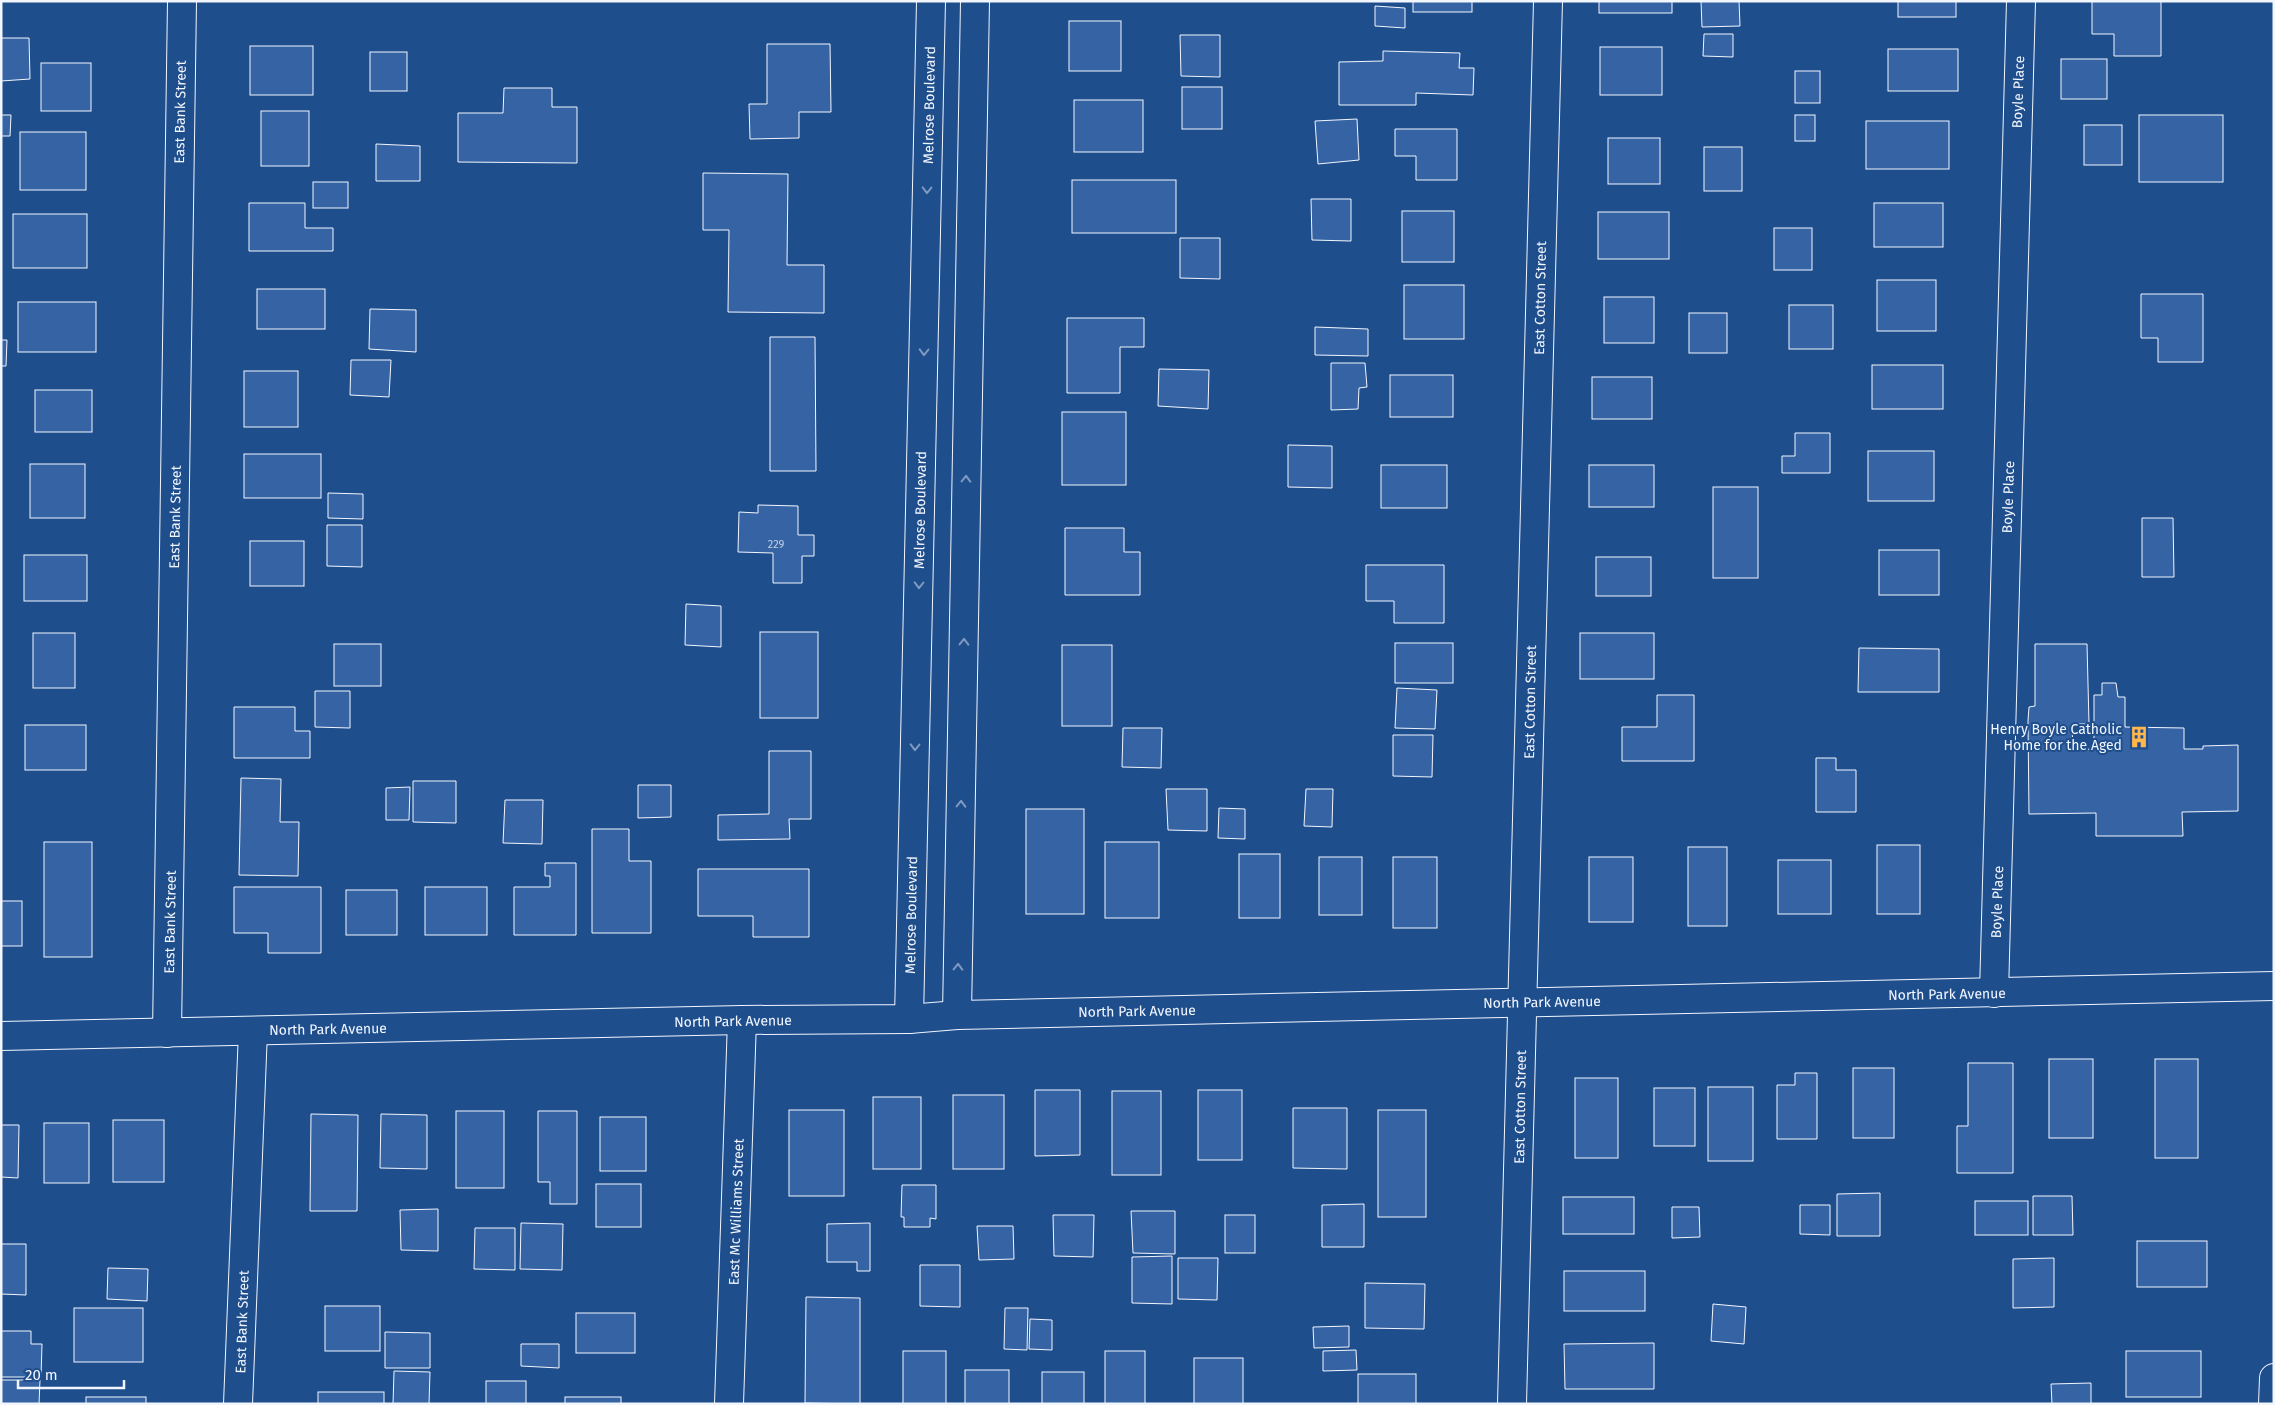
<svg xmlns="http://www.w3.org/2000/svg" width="2275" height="1405" viewBox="0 0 2275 1405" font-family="'Fira Sans',sans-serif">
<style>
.building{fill:#3563a3;stroke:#f2f6ff}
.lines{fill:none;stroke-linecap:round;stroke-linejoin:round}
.minor-casing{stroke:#f2f6ff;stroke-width:30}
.minor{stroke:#1f4e8c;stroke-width:28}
.oneway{stroke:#7e9ac0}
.labels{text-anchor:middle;stroke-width:4;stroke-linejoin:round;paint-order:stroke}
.number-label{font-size:11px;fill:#c3d1e8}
.street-label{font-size:14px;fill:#f2f6ff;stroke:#1f4e8c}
.poi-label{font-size:14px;fill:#f2f6ff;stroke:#1f4e8c;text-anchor:end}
</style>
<rect width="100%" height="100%" fill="#1f4e8c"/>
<g class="building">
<rect x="1413" y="1" width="59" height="11"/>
<rect x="1599" y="1" width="73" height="12"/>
<path d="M1701,1H1739L1740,26L1702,27Z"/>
<rect x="1898" y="1" width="58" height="16"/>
<path d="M2092,1H2161V56H2114V34H2092Z"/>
<path d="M1375,6L1405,8V28L1375,26Z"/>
<rect x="1069" y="21" width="52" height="50"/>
<path d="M1704,34H1733V57L1703,56Z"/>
<path d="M1180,35H1220V77L1181,76Z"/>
<path d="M1,38H29L30,79L1,81Z"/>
<path d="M767,44H830L831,112H799V138L750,139L749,104H767Z"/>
<rect x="250" y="46" width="63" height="49"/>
<rect x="1600" y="47" width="62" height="48"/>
<rect x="1888" y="49" width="70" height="42"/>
<path d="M1383,51L1460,53L1459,68H1474L1473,95L1416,93V105H1339V62L1383,61Z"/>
<rect x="370" y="52" width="37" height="39"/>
<rect x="2061" y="59" width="46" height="40"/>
<rect x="41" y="63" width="50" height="48"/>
<rect x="1795" y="71" width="25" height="32"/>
<rect x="1182" y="87" width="40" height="42"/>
<path d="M504,88H552V107H577V163L458,162V113H503Z"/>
<rect x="1074" y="100" width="69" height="52"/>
<rect x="261" y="111" width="48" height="55"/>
<path d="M1,115H11L10,136H1Z"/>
<rect x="1795" y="115" width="20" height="26"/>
<rect x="2139" y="115" width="84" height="67"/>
<path d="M1357,119L1359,160L1318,164L1315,121Z"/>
<rect x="1866" y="121" width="83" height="48"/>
<rect x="2084" y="125" width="38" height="40"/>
<path d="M1395,129H1457V180H1416V156H1395Z"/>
<rect x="20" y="132" width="66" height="58"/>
<rect x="1608" y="138" width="52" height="46"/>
<path d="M376,144L420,146V181H376Z"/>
<rect x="1704" y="147" width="38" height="44"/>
<path d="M703,173L788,174L787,265H824V313L728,312L729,230H703Z"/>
<rect x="1072" y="180" width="104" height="53"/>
<rect x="313" y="182" width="35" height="26"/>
<path d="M1311,199H1351V241L1312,240Z"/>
<path d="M249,203H305V228H333V251H249Z"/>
<rect x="1874" y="203" width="69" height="44"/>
<rect x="1402" y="211" width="52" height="51"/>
<rect x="1598" y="212" width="71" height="47"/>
<rect x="13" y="214" width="74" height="54"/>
<rect x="1774" y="228" width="38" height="42"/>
<path d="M1180,238H1220V279L1180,278Z"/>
<rect x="1877" y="280" width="59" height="51"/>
<rect x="1404" y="285" width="60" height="54"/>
<rect x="257" y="289" width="68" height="40"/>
<path d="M2141,294H2203V362H2158V338H2141Z"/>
<rect x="1604" y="297" width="50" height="46"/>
<rect x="18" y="302" width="78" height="50"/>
<rect x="1789" y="305" width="44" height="44"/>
<path d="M370,309L416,310V352L369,349Z"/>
<rect x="1689" y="313" width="38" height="40"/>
<path d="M1067,318H1144V347H1120V393H1067Z"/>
<path d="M1315,327L1368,329V356L1315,355Z"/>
<path d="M770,337H815L816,471H770Z"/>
<path d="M1,340H7L6,366H1Z"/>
<path d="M351,360H391L389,397L350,395Z"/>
<path d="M1331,363H1365L1367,387L1359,388L1358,409L1331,410Z"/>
<rect x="1872" y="365" width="71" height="44"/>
<path d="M1159,369L1209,370L1208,409L1158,406Z"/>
<rect x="244" y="371" width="54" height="56"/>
<rect x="1390" y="375" width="63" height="42"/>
<rect x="1592" y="377" width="60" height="42"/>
<rect x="35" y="390" width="57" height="42"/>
<rect x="1062" y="412" width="64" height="73"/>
<path d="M1795,433H1830V473H1782V456H1795Z"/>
<path d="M1288,445L1332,446V488L1288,487Z"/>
<rect x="1868" y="451" width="66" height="50"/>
<rect x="244" y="454" width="77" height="44"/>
<rect x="30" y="464" width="55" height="54"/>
<rect x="1381" y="465" width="66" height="43"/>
<rect x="1589" y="465" width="65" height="42"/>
<rect x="1713" y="487" width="45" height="91"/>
<path d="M328,493L363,494V519L328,518Z"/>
<path d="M758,505L798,506V535H814V556H802V583H773V553L738,552L739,512L758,513Z"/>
<path d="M2142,518H2173L2174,577H2142Z"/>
<path d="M327,525H362V567L327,566Z"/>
<path d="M1065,528H1124V552H1140V595H1065Z"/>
<rect x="250" y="541" width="54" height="45"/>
<rect x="1879" y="550" width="60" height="45"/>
<rect x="24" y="555" width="63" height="46"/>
<rect x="1596" y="557" width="55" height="39"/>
<path d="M1366,565H1444V623H1394V601H1366Z"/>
<path d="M686,604L721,606V647L685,645Z"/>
<rect x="760" y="632" width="58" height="86"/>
<rect x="33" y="633" width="42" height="55"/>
<rect x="1580" y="633" width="74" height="46"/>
<rect x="1395" y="643" width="58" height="40"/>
<rect x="334" y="644" width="47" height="42"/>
<path d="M2035,644H2087L2089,724H2072L2073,750L2094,749V695H2102V683H2116L2118,697H2125V727L2184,728V749H2203V746L2238,745V811L2182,812L2183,836H2096V813L2029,814L2028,721L2029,707L2035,706Z"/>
<rect x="1062" y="645" width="50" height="81"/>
<path d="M1859,648L1939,649V692H1858Z"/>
<path d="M1397,688L1437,690L1435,729L1395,728Z"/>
<path d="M315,691H350V728L315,727Z"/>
<path d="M1657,695H1694V761H1622V727H1657Z"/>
<path d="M234,707H295V731H310V758H234Z"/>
<rect x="25" y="725" width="61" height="45"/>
<path d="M1123,728H1162L1161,768L1122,767Z"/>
<path d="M1393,735H1433L1432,777L1393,776Z"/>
<path d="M769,751H811V819H789L790,839L718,840V815L769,814Z"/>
<path d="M1816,758H1836V770H1856V812H1816Z"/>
<path d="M241,778L281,779L280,822H299L298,876L239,875Z"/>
<path d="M413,781H456V823L413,822Z"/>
<path d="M638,785H671V817L638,818Z"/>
<path d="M410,787L409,820H386V788Z"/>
<path d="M1166,789H1207V831L1168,830Z"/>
<path d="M1306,789H1333L1332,827L1304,826Z"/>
<path d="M505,800H543L542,844L503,843Z"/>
<path d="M1219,808L1245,809V839L1218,838Z"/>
<rect x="1026" y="809" width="58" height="105"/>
<path d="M592,829H629V861H651V933H592Z"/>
<rect x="44" y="842" width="48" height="115"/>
<rect x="1105" y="842" width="54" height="76"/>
<rect x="1877" y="845" width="43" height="69"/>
<rect x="1688" y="847" width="39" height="79"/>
<rect x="1239" y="854" width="41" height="64"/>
<rect x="1319" y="857" width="43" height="58"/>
<rect x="1393" y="857" width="44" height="71"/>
<rect x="1589" y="857" width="44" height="65"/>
<rect x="1778" y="860" width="53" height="54"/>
<path d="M545,863H576V935H514V887H550V876H545Z"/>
<path d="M698,869H809V937H753V916H698Z"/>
<path d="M234,887H321V953H268V933H234Z"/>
<rect x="425" y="887" width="62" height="48"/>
<rect x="346" y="890" width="51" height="45"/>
<rect x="1" y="901" width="21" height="45"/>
<rect x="2049" y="1059" width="44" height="79"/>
<rect x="2155" y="1059" width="43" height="99"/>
<path d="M1968,1063H2013V1173H1957V1126H1968Z"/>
<rect x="1853" y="1068" width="41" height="70"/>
<path d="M1795,1073H1817V1139H1777V1085H1795Z"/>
<rect x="1575" y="1078" width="43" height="80"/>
<rect x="1708" y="1087" width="45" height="74"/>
<rect x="1654" y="1088" width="41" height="58"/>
<path d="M1035,1090H1080V1155L1035,1156Z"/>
<rect x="1198" y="1090" width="44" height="70"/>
<rect x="1112" y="1091" width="49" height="84"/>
<rect x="953" y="1095" width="51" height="74"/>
<rect x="873" y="1097" width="48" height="72"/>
<path d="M1293,1108H1347V1169L1293,1168Z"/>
<rect x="789" y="1110" width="55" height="86"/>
<rect x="1378" y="1110" width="48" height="107"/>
<rect x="456" y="1111" width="48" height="77"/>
<path d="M538,1111H577V1204H550V1182H538Z"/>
<path d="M311,1114L358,1115L357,1211H310Z"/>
<path d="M381,1114L427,1115V1169L380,1168Z"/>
<rect x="600" y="1117" width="46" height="54"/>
<rect x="113" y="1120" width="51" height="62"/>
<rect x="44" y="1123" width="45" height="60"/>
<path d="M1,1125H19L18,1178L1,1177Z"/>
<rect x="596" y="1184" width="45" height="43"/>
<path d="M902,1185H936V1219L930,1218V1227H904V1217H901Z"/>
<path d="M1880,1193V1236H1837V1194Z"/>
<path d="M2033,1196H2072L2073,1235H2033Z"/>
<rect x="1563" y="1197" width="71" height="37"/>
<rect x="1975" y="1201" width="53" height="34"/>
<path d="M1364,1204V1247H1322V1205Z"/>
<path d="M1800,1205H1830V1235L1800,1234Z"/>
<path d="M1672,1207H1699L1700,1237L1672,1238Z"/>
<path d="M438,1209V1251L401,1250L400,1210Z"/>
<path d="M1131,1211H1175V1254L1133,1253Z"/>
<path d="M1053,1215H1094L1093,1257L1054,1256Z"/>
<rect x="1225" y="1215" width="30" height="38"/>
<path d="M521,1223L563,1224L562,1270L520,1269Z"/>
<path d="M870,1223V1271H857V1262H827V1224Z"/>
<path d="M977,1226H1013L1014,1259L979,1260Z"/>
<path d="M475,1228H515V1270L474,1269Z"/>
<rect x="2137" y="1241" width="70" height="46"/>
<path d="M1,1244H26V1295L1,1294Z"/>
<path d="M1172,1256V1304L1132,1303V1257Z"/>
<path d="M1178,1258H1218L1217,1300L1178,1299Z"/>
<path d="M2054,1258V1307L2013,1308V1259Z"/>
<path d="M920,1265H960V1307L920,1306Z"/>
<path d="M108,1268L148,1269L147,1301L107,1299Z"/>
<rect x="1564" y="1271" width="81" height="40"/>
<path d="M1365,1283L1425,1284L1424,1329L1365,1328Z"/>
<path d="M806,1297L860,1298V1404L805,1403Z"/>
<path d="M1713,1304L1746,1307L1744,1344L1711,1341Z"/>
<rect x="325" y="1306" width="55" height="45"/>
<rect x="74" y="1308" width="69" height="54"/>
<path d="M1005,1308H1028L1027,1350L1004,1349Z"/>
<rect x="576" y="1313" width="59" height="40"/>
<path d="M1030,1319L1052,1320V1350L1029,1349Z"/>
<path d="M1349,1326V1347L1314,1348L1313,1327Z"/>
<path d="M1,1331H31V1344H42L41,1377H1Z"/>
<path d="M385,1332L430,1333V1368H385Z"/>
<path d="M1654,1343V1389H1565L1564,1344Z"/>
<path d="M521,1344H559V1368L521,1366Z"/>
<path d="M1356,1350L1357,1370L1323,1371V1351Z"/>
<rect x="903" y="1351" width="43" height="53"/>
<rect x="1105" y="1351" width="40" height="53"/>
<rect x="2126" y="1351" width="75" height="46"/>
<rect x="1194" y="1358" width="49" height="46"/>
<rect x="965" y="1370" width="44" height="34"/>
<path d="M394,1371L430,1372L429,1404H393Z"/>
<rect x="1042" y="1372" width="42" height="32"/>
<rect x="1358" y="1374" width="58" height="30"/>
<path d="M1,1380H40L39,1404H1Z"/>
<rect x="486" y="1381" width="40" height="23"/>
<path d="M2091,1383V1404H2052L2051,1384Z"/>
<rect x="318" y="1392" width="66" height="12"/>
<rect x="86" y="1397" width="60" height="7"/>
<rect x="565" y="1397" width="56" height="7"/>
</g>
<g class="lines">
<g class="minor-casing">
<g id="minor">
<path d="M1994,993L2021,1"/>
<path d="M957,1015L975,1"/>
<path d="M909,1019L931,1"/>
<path d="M167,1033L182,1"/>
<path d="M1,1036L742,1020L909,1019L957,1015L2274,986"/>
<path d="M238,1404L253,1031"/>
<path d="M729,1404L742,1020"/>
<path d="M1512,1404L1548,1"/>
<path d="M2273,1404L2274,1378"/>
</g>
</g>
<use href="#minor" class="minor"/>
</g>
<defs><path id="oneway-chevron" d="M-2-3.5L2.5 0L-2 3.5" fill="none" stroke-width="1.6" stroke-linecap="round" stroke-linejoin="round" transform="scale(1.25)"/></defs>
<g class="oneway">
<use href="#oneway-chevron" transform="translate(927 190) rotate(91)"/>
<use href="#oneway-chevron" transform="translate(924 352) rotate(91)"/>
<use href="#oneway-chevron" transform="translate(966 479) rotate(-89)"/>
<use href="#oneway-chevron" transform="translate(919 585) rotate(91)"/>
<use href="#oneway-chevron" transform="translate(964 642) rotate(-89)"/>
<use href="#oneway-chevron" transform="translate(915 747) rotate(91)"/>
<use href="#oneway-chevron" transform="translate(961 804) rotate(-89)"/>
<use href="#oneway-chevron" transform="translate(958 967) rotate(-89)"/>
</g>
<defs>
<g id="building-bare" transform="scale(1.725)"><path d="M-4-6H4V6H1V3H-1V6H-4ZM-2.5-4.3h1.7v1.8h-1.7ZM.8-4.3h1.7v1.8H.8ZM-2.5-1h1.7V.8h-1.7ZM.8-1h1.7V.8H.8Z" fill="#ffb74d" stroke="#1f4e8c" stroke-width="2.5" paint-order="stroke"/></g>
</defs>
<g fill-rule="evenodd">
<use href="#building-bare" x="2139" y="737"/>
</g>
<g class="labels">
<g class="number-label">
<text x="776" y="548">229</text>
</g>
<g class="street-label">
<text transform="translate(2018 92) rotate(-88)" y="5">Boyle Place</text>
<text transform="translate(929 105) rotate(-89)" y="5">Melrose Boulevard</text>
<text transform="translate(180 112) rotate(-89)" y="5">East Bank Street</text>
<text transform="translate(1540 298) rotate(-89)" y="5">East Cotton Street</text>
<text transform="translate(2008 497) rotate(-88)" y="5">Boyle Place</text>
<text transform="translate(920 510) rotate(-89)" y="5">Melrose Boulevard</text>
<text transform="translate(175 517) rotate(-89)" y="5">East Bank Street</text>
<text transform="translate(1530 702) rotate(-89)" y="5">East Cotton Street</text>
<text transform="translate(1997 902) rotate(-88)" y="5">Boyle Place</text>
<text transform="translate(911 915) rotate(-89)" y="5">Melrose Boulevard</text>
<text transform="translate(170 922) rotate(-89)" y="5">East Bank Street</text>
<text transform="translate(1947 994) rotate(-1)" y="5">North Park Avenue</text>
<text transform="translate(1542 1002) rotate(-1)" y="5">North Park Avenue</text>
<text transform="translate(1137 1011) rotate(-1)" y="5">North Park Avenue</text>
<text transform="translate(733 1021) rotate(-1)" y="5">North Park Avenue</text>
<text transform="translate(328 1029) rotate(-1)" y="5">North Park Avenue</text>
<text transform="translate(1520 1107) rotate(-89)" y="5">East Cotton Street</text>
<text transform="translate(736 1212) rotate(-88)" y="5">East Mc Williams Street</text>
<text transform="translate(242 1322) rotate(-88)" y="5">East Bank Street</text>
</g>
<g class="poi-label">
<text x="2122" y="734">Henry Boyle Catholic<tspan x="2122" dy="16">Home for the Aged</tspan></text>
</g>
</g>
<rect width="2275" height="1405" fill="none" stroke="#f2f6ff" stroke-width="5"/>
<path d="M18 1380v8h106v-8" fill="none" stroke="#f2f6ff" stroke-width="2.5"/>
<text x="25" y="1380" font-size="15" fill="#f2f6ff" stroke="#1f4e8c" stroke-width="4" paint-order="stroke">20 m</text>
</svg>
